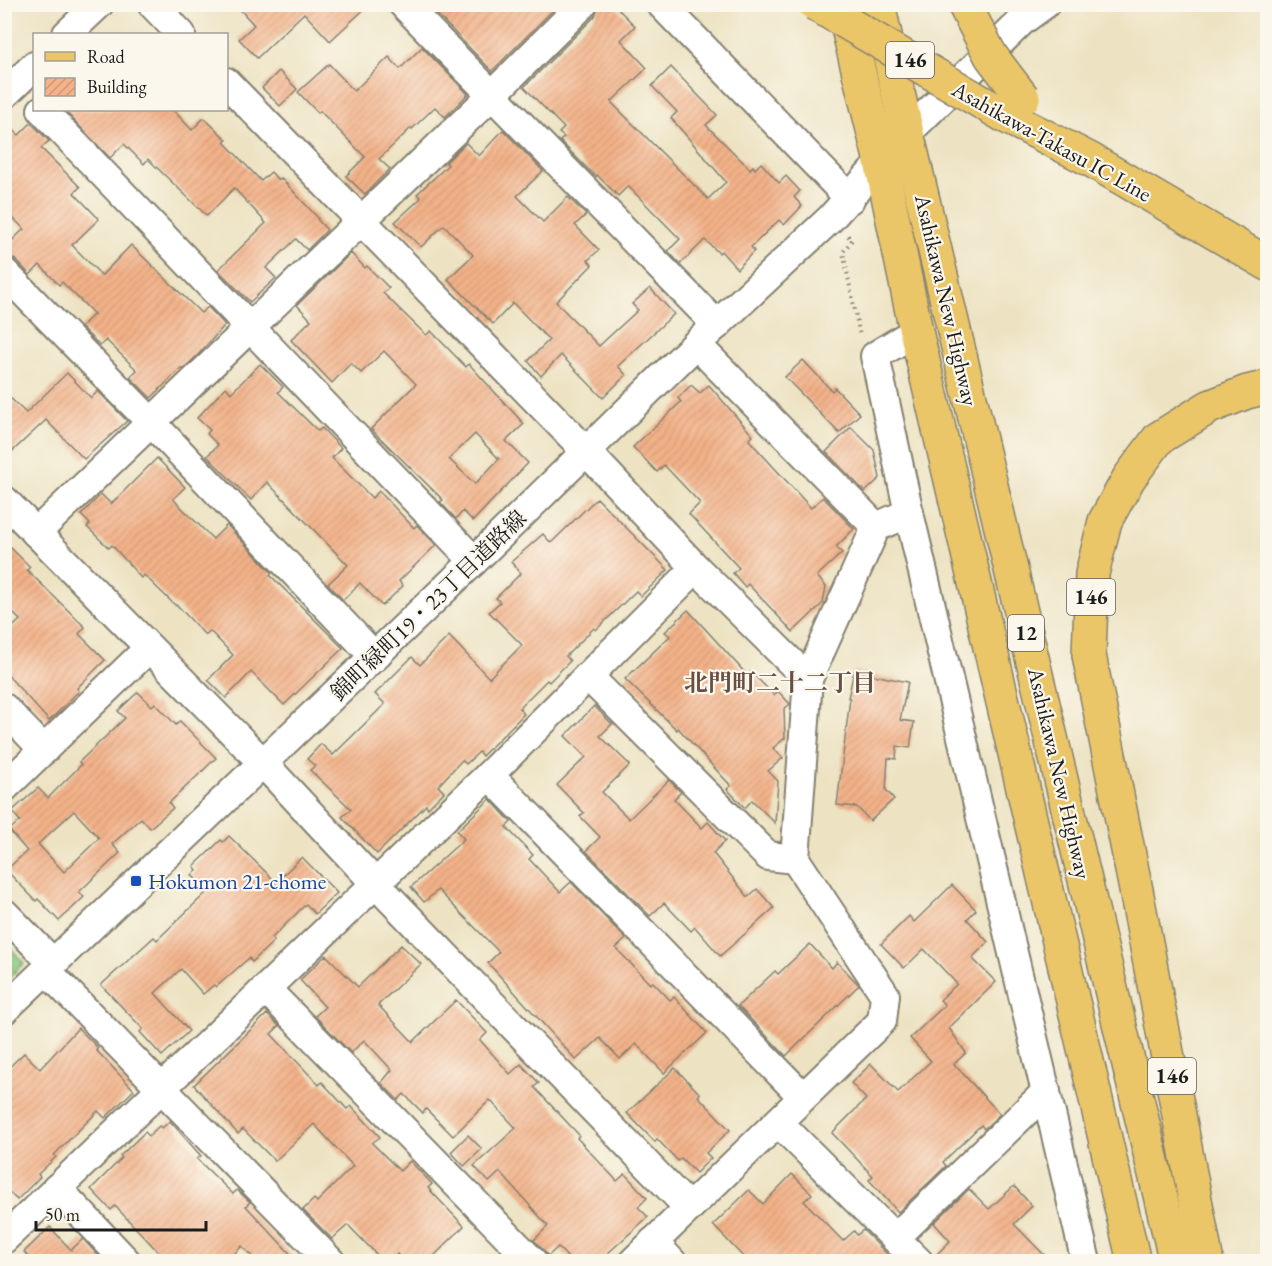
<svg xmlns="http://www.w3.org/2000/svg" width="1272" height="1266" viewBox="0 0 1272 1266" font-family="'EB Garamond','Noto Serif JP',serif">
<style>
.park{fill:url(#park-tufts);stroke:#51714c;stroke-width:1.5}
.building{fill:url(#building-hatch);fill-rule:evenodd}
.lines{fill:none;stroke-linecap:round;stroke-linejoin:round}
.minor-casing{stroke:#848070;stroke-width:32}
.major-casing{stroke:#848070;stroke-width:36}
.highway-casing{stroke:#848070;stroke-width:36}
.path{stroke:#848070;stroke-width:4;stroke-dasharray:1.5 4.5;stroke-linecap:butt}
.minor{stroke:#fff;stroke-width:28}
.major{stroke:#ebc669;stroke-width:33}
.highway{stroke:#ebc669;stroke-width:33}
.major-bridge-casing{stroke:#848070;stroke-width:36;stroke-linecap:butt}
.major-bridge{stroke:#ebc669;stroke-width:33}
.transit-dot{fill:#1a4fb4;stroke:#fbf7ec;stroke-width:2}
.labels{text-anchor:middle;stroke-width:4.5;stroke-linejoin:round;paint-order:stroke}
.shield{fill:#fbf7ec;stroke:#5f5e5a;stroke-width:1.5}
.shield-label{font-size:21px;font-weight:bold;fill:#1c1c1c}
.street-label{font-size:22px;fill:#1c1c1c;stroke:#fbf7ec}
.transit-label{font-size:22px;fill:#164399;stroke:#fbf7ec;text-anchor:start}
.neighbourhood-label{font-size:24px;font-weight:bold;fill:#675042;stroke:#fbf7ec}
</style>
<defs>
<pattern id="park-tufts" width="24" height="20" patternUnits="userSpaceOnUse" patternTransform="scale(1.5)"><rect width="24" height="20" fill="#86c67d"/><path d="M3 7l-1-3M5 7V3M7 7l1-3M15 17l-1-3M17 17v-4M19 17l1-3" fill="none" stroke="#73aa6b"/></pattern>
<pattern id="building-hatch" width="6" height="6" patternUnits="userSpaceOnUse" patternTransform="scale(1.5)"><rect width="6" height="6" fill="#f3b289"/><path d="M-1 1l2-2M0 6l6-6M5 7l2-2" fill="none" stroke="#d09876"/></pattern>
</defs>
<rect width="100%" height="100%" fill="#fbf7ec"/>
<filter id="ink" filterUnits="userSpaceOnUse"><feTurbulence type="fractalNoise" baseFrequency=".0167" numOctaves="2"/><feDisplacementMap in="SourceGraphic" scale="12" xChannelSelector="R" yChannelSelector="G"/><feConvolveMatrix kernelMatrix="1 2 1 2 8 2 1 2 1" color-interpolation-filters="sRGB"/></filter>
<filter id="wash" filterUnits="userSpaceOnUse"><feTurbulence type="fractalNoise" baseFrequency=".008" numOctaves="4" result="noise"/><feDisplacementMap in="SourceGraphic" scale="24" xChannelSelector="R" yChannelSelector="G"/><feGaussianBlur stdDeviation="1.35" result="paint"/><feColorMatrix in="noise" values="0 0 0 0 0 0 0 0 0 0 0 0 0 0 0 0 0 1.4 0 .05"/><feComposite in="paint" operator="in"/></filter>
<g filter="url(#wash)">
<rect width="100%" height="100%" fill="#ede3c3"/>
<path class="park" d="M5,942L24,963L5,982Z"/>
<g id="blocks">
<g class="building">
<path d="M235,4H370L330,41L304,13L257,58L239,39L254,25Z"/>
<path d="M427,4H559L492,71Z"/>
<path d="M599,4H613L635,26L621,40L647,68L611,102L708,199L726,182L671,118L677,112L652,86L671,67L717,115L706,125L750,169L753,166L755,169L761,163L779,183L786,176L800,191L794,197L802,206L784,225L779,220L751,247L754,251L737,269L721,251L719,253L705,240L680,264L668,251L680,239L628,186L618,196L597,175L596,177L560,141L564,137L559,133L564,128L524,87L595,16Z"/>
<path d="M422,47L468,94L445,117L435,107L412,129L411,128L379,159L390,169L365,194L346,176L365,157L320,111L318,113L298,92L329,64L354,91L389,57L400,69Z"/>
<path d="M279,71L297,89L280,106L262,88Z"/>
<path d="M64,110H173L192,130L204,118L227,140L224,142L261,181L271,172L278,180L281,178L318,218L317,219L327,230L307,250L296,239L266,268L276,278L250,302L218,270L266,223L234,188L207,216L148,159L144,164L124,144L110,158Z"/>
<path d="M4,121L19,135L31,123L49,141L41,148L80,187L74,193L99,219L72,245L100,274L102,275L131,245L201,313L208,307L225,325L197,356L183,369L181,368L151,398L130,377L137,370L106,340L100,346L81,327L94,314L62,282L59,285L40,265L30,275L16,260L4,253V248L24,229L4,209Z"/>
<path d="M503,130L543,171L517,196L543,222L568,197L586,215L575,225L599,250L588,260L592,265L556,302L599,346L638,310L632,304L650,288L674,314L618,366L626,375L603,398L561,355L541,376L528,361L549,340L513,303L493,324L448,279L473,255L444,225L421,247L395,222L421,198L417,194L448,165L446,162L466,143L479,156Z"/>
<path d="M351,253L365,268L367,266L389,288L383,293L426,335L431,331L466,367L469,364L524,424L506,441L528,463L473,521L463,511L456,519L440,502L443,500L371,429L416,384L384,351L361,373L351,363L332,383L291,340L311,320L297,305ZM475,434L499,459L475,484L449,459Z"/>
<path d="M803,360L832,391L835,388L860,414L839,433L785,377Z"/>
<path d="M260,364L283,387L278,392L318,431L322,428L341,448L332,458L372,498L379,491L414,528L417,525L436,545L399,581L403,586L382,606L360,583L343,600L328,584L348,565L267,482L251,500L207,456L218,445L207,434L210,430L197,418L226,387L231,393Z"/>
<path d="M67,373L91,398L98,391L127,421L84,459L46,420L4,459V392L26,413Z"/>
<path d="M691,385L700,393L709,385L753,436L749,440L811,508L823,497L854,529L836,547L842,553L817,576L826,587L823,603L793,632L748,584L745,587L733,573L739,568L689,514L700,503L664,465L657,472L633,447L681,402L678,398Z"/>
<path d="M851,427L874,450L880,478L865,492L826,452Z"/>
<path d="M157,458L185,487L173,499L213,539L227,525L272,573L270,575L343,648L284,705L251,672L226,698L208,680L233,655L210,631L205,635L177,605L176,606L144,575L141,578L112,545L109,548L87,527L90,524L81,515L101,494L111,504Z"/>
<path d="M597,498L668,570L641,596L636,591L596,630L594,628L566,656L570,661L549,682L547,680L519,708L524,714L482,756L479,752L466,764L462,760L438,786L444,792L428,808L426,805L377,854L342,817L351,809L310,770L315,766L307,759L321,744L333,755L385,704L375,694L412,657L420,665L449,636L489,678L522,645L489,612L500,602L496,598L521,573L511,562L543,534L551,543Z"/>
<path d="M4,541L30,567L27,570L85,627L79,634L105,660L77,688L79,691L49,721L4,671V635L20,620L4,604Z"/>
<path d="M688,610L748,676L751,672L774,695L778,691L790,704L784,709L785,738L773,748L783,758L768,771L778,781L775,823L752,800L745,808L727,789L731,786L678,728L677,730L625,679L670,636L665,632Z"/>
<path d="M854,671L908,682L900,720L914,722L910,748L897,746L896,759L888,758L886,790L894,799L870,821L857,807L837,805L850,698H848Z"/>
<path d="M138,692L152,706L155,703L176,725L180,721L216,758L169,803L173,808L150,828L141,818L112,844L120,853L79,892L84,897L59,921L38,899L36,901L6,870L27,851L9,830L20,821L12,811L38,788L48,798L81,765L79,762L125,718L118,711ZM74,811L99,838L64,872L38,844Z"/>
<path d="M594,706L612,724L600,736L630,765L602,792L629,819L669,780L681,792L674,799L702,828L708,822L725,841L713,853L748,897L757,889L774,908L720,956L695,927L691,931L664,903L650,916L586,851L600,837L580,816L584,813L557,785L586,757L565,736Z"/>
<path d="M490,799L511,822L506,827L533,855L529,859L560,892L571,882L626,939L616,948L650,984L653,982L670,1000L674,997L707,1033L664,1073L636,1044L620,1059L600,1038L576,1060L488,963L499,952L438,890L424,902L411,887L464,839L457,831Z"/>
<path d="M229,836L276,882L302,857L337,893L315,914L306,904L272,938L274,941L252,962L249,958L216,987L214,985L203,994L181,969L155,993L189,1031L162,1056L140,1032L143,1029L101,985L154,937L157,940L207,892L192,875L197,870L194,866L221,840L223,842Z"/>
<path d="M952,885L976,910L967,919L988,942L972,958L996,982L949,1028L966,1053L954,1064L1000,1114L984,1129L981,1125L943,1162L946,1166L898,1212L869,1180L873,1176L832,1133L866,1099L851,1083L871,1064L898,1092L931,1061L910,1038L945,1005L940,1000L957,984L924,949L904,968L881,944L909,916L914,922Z"/>
<path d="M810,944L832,968L837,962L859,985L786,1056L738,1006L775,971L778,974Z"/>
<path d="M401,945L421,964L378,1005L413,1042L456,1000L487,1033L480,1040L510,1074L521,1064L539,1083L534,1087L579,1135L577,1138L617,1181L625,1174L647,1198L638,1207L648,1217L598,1262H572L558,1247L548,1256L534,1240L548,1226L500,1172L489,1182L474,1166L516,1128L490,1100L453,1136L426,1109L423,1113L404,1094L398,1100L381,1083L392,1070L364,1040L351,1053L315,1016L325,1007L300,980L326,955L358,987Z"/>
<path d="M267,1014L279,1026L271,1034L319,1085L322,1082L347,1109L351,1106L380,1137L372,1143L400,1171L410,1161L432,1184L428,1188L464,1226L428,1262H404L397,1254L391,1262H384L348,1225L332,1239L303,1210L314,1199L317,1202L353,1166L314,1124L275,1161L243,1129L238,1134L194,1085Z"/>
<path d="M78,1028L98,1048L96,1050L134,1090L105,1118L98,1111L54,1155L56,1157L38,1174L40,1177L17,1200L4,1187V1072L24,1053L40,1069Z"/>
<path d="M675,1068L700,1094L698,1096L730,1130L706,1153L711,1158L696,1173L681,1158L678,1161L657,1139L655,1142L627,1113Z"/>
<path d="M170,1121L201,1156L197,1159L233,1194L237,1190L250,1202L246,1206L298,1262H257L242,1246L226,1262H168L115,1206L111,1210L91,1189L122,1158L120,1156L145,1132L149,1136L159,1126L162,1128Z"/>
<path d="M468,1135L482,1149L464,1166L451,1152Z"/>
<path d="M792,1174L812,1194L804,1201L843,1241L854,1231L857,1235L863,1230L895,1262H748L713,1225L749,1190L763,1204Z"/>
<path d="M1014,1186L1032,1206L1014,1224L1051,1262H935L934,1257L950,1241L934,1223L969,1189L989,1209Z"/>
<path d="M50,1227L71,1250L83,1239L104,1262H33L24,1252Z"/>
</g>
</g>
</g>
<g filter="url(#ink)">
<use href="#blocks" fill-opacity="0" stroke="#848070" stroke-width="1.5"/>
<g class="lines">
<g class="minor-casing">
<g id="minor">
<path d="M152,4L181,34"/>
<path d="M403,4L717,325"/>
<path d="M661,4L850,199"/>
<path d="M67,34L99,4"/>
<path d="M226,82L586,451L696,568L808,679"/>
<path d="M4,95L34,66"/>
<path d="M42,110L474,561"/>
<path d="M4,272L151,422L375,657"/>
<path d="M916,331L875,356L909,513L1086,1262"/>
<path d="M696,344L876,527"/>
<path d="M4,500L263,763L375,883L689,1208"/>
<path d="M36,533L492,95L583,4"/>
<path d="M588,676L768,856L795,859"/>
<path d="M4,708L44,750"/>
<path d="M489,775L803,1097"/>
<path d="M4,788L149,648"/>
<path d="M4,913L53,963"/>
<path d="M46,970L331,1262"/>
<path d="M266,989L533,1262"/>
<path d="M4,1010L474,561L696,344L830,219L907,133L1023,20L1045,4"/>
<path d="M779,1123L919,1262"/>
<path d="M57,1188L127,1262"/>
<path d="M895,1238L1046,1092"/>
<path d="M4,1239L489,775L696,568"/>
<path d="M653,1242L672,1262"/>
<path d="M633,1262L882,1021L885,995L795,859L808,679L876,527L909,513"/>
</g>
</g>
<g class="major-casing">
<g id="major">
<path d="M1005,116L1091,160L1268,264"/>
<path d="M1207,1262L1136,890L1089,655L1092,574L1105,521L1129,478L1159,438L1209,407L1247,392L1268,387"/>
</g>
</g>
<g class="highway-casing">
<g id="highway">
<path d="M842,4L881,162L916,331L1134,1262"/>
<path d="M878,4L907,133L1176,1262"/>
</g>
</g>
<path class="path" d="M848,236L852,240L843,252L860,336"/>
<use href="#minor" class="minor"/>
<use href="#major" class="major"/>
<use href="#highway" class="highway"/>
<g class="major-bridge-casing">
<g id="major-bridge">
<path d="M815,4L1005,116"/>
<path d="M964,4L991,56L1023,98"/>
</g>
</g>
<use href="#major-bridge" class="major-bridge"/>
</g>
</g>
<rect class="transit-dot" x="130" y="875" width="12" height="12" rx="3"/>
<g class="labels">
<g class="shield">
<rect x="886" y="42" width="48" height="36" rx="4.5"/>
<rect x="1067" y="579" width="48" height="36" rx="4.5"/>
<rect x="1008" y="615" width="36" height="36" rx="4.5"/>
<rect x="1148" y="1058" width="48" height="36" rx="4.5"/>
</g>
<g class="shield-label">
<text x="910" y="67">146</text>
<text x="1091" y="604">146</text>
<text x="1026" y="640">12</text>
<text x="1172" y="1083">146</text>
</g>
<g class="street-label">
<text transform="translate(1052 141) rotate(29)" y="8">Asahikawa-Takasu IC Line</text>
<text transform="translate(947 300) rotate(77)" y="8">Asahikawa New Highway</text>
<text transform="translate(428 605) rotate(-44)" y="8">錦町緑町19・23丁目道路線</text>
<text transform="translate(1060 773) rotate(77)" y="8">Asahikawa New Highway</text>
</g>
<g class="transit-label">
<text x="148" y="889">Hokumon 21-chome</text>
</g>
<g class="neighbourhood-label">
<text x="780" y="691">北門町二十二丁目</text>
</g>
</g>
<rect width="1272" height="1266" fill="none" stroke="#fbf7ec" stroke-width="24"/>
<rect x="33" y="33" width="195" height="78" fill="#fbf7ec" stroke="#a29f99" stroke-width="1.5"/>
<rect x="45" y="52" width="30" height="9" fill="#ebc669" stroke="#a29f99" stroke-width="1.5"/>
<text x="87" y="63" font-size="18" fill="#1c1c1c">Road</text>
<rect x="45" y="78" width="30" height="18" fill="url(#building-hatch)" stroke="#a29f99" stroke-width="1.5"/>
<text x="87" y="93" font-size="18" fill="#1c1c1c">Building</text>
<path d="M36 1221v9h170v-9" fill="none" stroke="#1c1c1c" stroke-width="3"/>
<text x="45" y="1221" font-size="18" fill="#1c1c1c" stroke="#fbf7ec" stroke-width="4.5" paint-order="stroke">50 m</text>
</svg>
